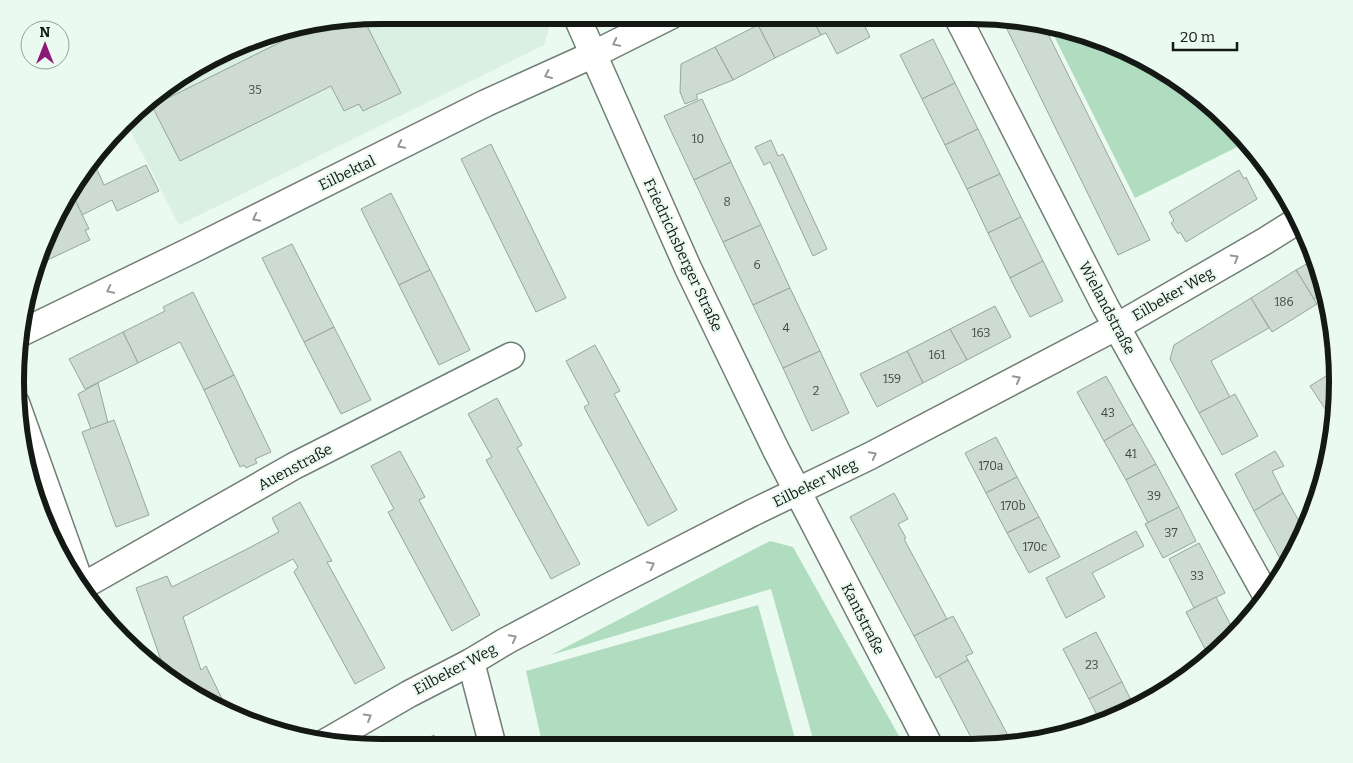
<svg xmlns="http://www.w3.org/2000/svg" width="1353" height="763" viewBox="0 0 1353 763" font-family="Bitter,serif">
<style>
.built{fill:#daf0e2}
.green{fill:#b0dcc0}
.building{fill:#cddbd2;stroke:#97a59c}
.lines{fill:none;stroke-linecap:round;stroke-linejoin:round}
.minor-casing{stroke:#717e76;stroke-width:29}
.minor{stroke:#fff;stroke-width:26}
.oneway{stroke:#959896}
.labels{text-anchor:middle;stroke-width:4.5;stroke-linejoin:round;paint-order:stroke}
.number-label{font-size:12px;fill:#424a45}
.street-label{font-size:15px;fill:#141916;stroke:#ebfaf0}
.rim{fill:none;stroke:#141916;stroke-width:6}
</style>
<rect width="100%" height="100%" fill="#ebfaf0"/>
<path class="built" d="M382,15H542L549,29L544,45L179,225L127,124L159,91L264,34Z"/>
<g class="green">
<path d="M600,15H622L603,24Z"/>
<path d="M1049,26L1089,34L1155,64L1213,106L1247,142L1135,198Z"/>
<path d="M770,541L793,547L904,745L815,746L771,589L551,655Z"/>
<path d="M758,605L797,746L543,747L526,671Z"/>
</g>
<g class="building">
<path d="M778,15L811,16L821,35L775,58L758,25Z"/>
<path d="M811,16H860L870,37L837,54L826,33L821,35Z"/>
<path d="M1001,17L1044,26L1150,240L1118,255Z"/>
<path d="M363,18L401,93L363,111L359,104L344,111L331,86L180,161L152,106L313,26Z"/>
<path d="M758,25L775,58L733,80L715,47Z"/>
<path d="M933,39L955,83L922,99L900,55Z"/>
<path d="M715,47L733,80L696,95L698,99L685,104L680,92L681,64Z"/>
<path d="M955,83L978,129L945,145L922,99Z"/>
<path d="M702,99L731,162L694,180L664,116Z"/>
<path d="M978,129L1000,174L967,189L945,145Z"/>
<path d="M771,140L778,156L783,154L827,249L813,256L770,162L764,165L755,147Z"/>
<path d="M491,144L566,298L536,312L461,159Z"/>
<path d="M731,162L761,225L723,242L694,180Z"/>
<path d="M94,163L104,185L146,165L159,191L117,211L112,200L82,215L71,191L77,178L88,165Z"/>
<path d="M1239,170L1244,179L1246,177L1257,199L1186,242L1180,232L1178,234L1171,223L1174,221L1169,212Z"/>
<path d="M1000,174L1021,217L988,233L967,189Z"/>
<path d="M71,191L89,229L85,230L90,240L37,265Z"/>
<path d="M391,193L430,270L399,285L361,209Z"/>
<path d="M1021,217L1043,261L1010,278L988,233Z"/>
<path d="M761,225L790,288L753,305L723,242Z"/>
<path d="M292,244L334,327L304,342L262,258Z"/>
<path d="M1315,259L1326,292L1314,299L1296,270Z"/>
<path d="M1043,261L1063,301L1030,317L1010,278Z"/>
<path d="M430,270L470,350L439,365L399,285Z"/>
<path d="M1296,270L1317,304L1272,332L1251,298Z"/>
<path d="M790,288L820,351L783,368L753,305Z"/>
<path d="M193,292L234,375L204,390L180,342L138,363L123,332L165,311L163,307Z"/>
<path d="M1251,298L1269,328L1211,361L1230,397L1199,413L1170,359L1174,345Z"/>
<path d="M995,306L1011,337L967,360L950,329Z"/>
<path d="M334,327L371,400L341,414L304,342Z"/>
<path d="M950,329L967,360L923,383L907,351Z"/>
<path d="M123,332L138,363L85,389L69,359Z"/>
<path d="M595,345L620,391L614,394L677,510L648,526L584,407L589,404L566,361Z"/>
<path d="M820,351L849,413L812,431L783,368Z"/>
<path d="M907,351L923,383L877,407L860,374Z"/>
<path d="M1337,369L1335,424L1310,386Z"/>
<path d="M234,375L271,452L255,459L257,463L246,468L244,465L240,467L204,390Z"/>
<path d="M1106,376L1133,424L1104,441L1077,392Z"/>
<path d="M98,383L108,423L91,429L78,394Z"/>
<path d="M1235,394L1258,436L1222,455L1199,413Z"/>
<path d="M497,398L522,445L517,448L580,564L551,579L486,460L492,457L468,414Z"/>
<path d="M114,420L149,515L116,527L82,432Z"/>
<path d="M1133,424L1156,464L1126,480L1104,441Z"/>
<path d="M996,437L1017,477L986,493L965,453Z"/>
<path d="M400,451L425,497L419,500L480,615L452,631L388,512L394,509L371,466Z"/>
<path d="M1275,451L1284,466L1272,471L1283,493L1254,511L1235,474Z"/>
<path d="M1156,464L1179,507L1148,523L1126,480Z"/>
<path d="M1017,477L1039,517L1007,533L986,493Z"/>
<path d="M894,493L908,519L898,524L906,538L904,539L947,619L914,636L850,517Z"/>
<path d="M1283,493L1299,521L1311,516L1291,561L1283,564L1254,511Z"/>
<path d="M300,502L332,561L327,562L333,573L385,668L355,684L294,572L298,567L293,559L183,617L201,670L206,666L228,711L198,699L165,672L136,588L167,576L172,587L247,549L279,532L272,518Z"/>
<path d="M1179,507L1196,541L1163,558L1145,524Z"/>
<path d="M1039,517L1060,557L1029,573L1007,533Z"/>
<path d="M1136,531L1144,546L1092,573L1105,597L1066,618L1046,578Z"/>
<path d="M1199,543L1225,593L1194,608L1169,559Z"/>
<path d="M1216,597L1235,633L1205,649L1186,612Z"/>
<path d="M953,616L973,653L966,656L968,660L936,678L914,636Z"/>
<path d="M1096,632L1122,682L1089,699L1063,649Z"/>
<path d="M1235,633V635L1231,640L1209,658L1205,649Z"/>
<path d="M968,660L1013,745H975L939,676Z"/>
<path d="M1122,682L1134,706L1101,723L1089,699Z"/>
<path d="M434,735L441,746L452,741L461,742L464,747H410Z"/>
</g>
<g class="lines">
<g class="minor-casing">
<g id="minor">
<path d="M576,15L688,268L776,450L929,745"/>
<path d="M957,16L1105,306L1266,595"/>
<path d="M23,332L192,250L486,103L592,55L672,15"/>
<path d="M16,403L80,582"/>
<path d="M83,586L294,466L511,356"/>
<path d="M471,662L493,747"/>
<path d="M326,742L409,694L471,662L506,641L608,587L752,513L870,456L1116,327L1265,241L1300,219"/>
</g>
</g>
<use href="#minor" class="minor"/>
</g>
<defs><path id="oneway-chevron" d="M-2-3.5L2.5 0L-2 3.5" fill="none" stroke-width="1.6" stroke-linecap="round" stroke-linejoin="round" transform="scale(1.25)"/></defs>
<g class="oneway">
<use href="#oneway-chevron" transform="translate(616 43) rotate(154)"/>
<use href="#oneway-chevron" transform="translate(548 75) rotate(156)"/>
<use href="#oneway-chevron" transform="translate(401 145) rotate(153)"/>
<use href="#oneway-chevron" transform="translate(256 218) rotate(153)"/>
<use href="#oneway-chevron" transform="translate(1235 258) rotate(-30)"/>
<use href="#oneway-chevron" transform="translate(110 290) rotate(154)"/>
<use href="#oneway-chevron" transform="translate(1017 379) rotate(-28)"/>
<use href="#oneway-chevron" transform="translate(873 455) rotate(-27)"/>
<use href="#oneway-chevron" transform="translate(651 565) rotate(-27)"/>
<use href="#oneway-chevron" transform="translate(513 638) rotate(-28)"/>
<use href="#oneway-chevron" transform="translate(368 717) rotate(-30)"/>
</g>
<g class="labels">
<g class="number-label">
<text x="255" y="94">35</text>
<text x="698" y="143">10</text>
<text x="727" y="206">8</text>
<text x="757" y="269">6</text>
<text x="1284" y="306">186</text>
<text x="786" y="332">4</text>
<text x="981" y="337">163</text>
<text x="937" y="359">161</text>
<text x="892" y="383">159</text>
<text x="816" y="395">2</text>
<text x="1108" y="417">43</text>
<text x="1131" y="458">41</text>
<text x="991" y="470">170a</text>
<text x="1154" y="500">39</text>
<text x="1013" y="510">170b</text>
<text x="1171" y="537">37</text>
<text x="1035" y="551">170c</text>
<text x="1197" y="580">33</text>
<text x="1092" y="669">23</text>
</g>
<g class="street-label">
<text transform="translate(347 173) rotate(-26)" y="5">Eilbektal</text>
<text transform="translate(683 255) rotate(65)" y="5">Friedrichsberger Straße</text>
<text transform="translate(1173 294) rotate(-30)" y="5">Eilbeker Weg</text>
<text transform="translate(1107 308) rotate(62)" y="5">Wielandstraße</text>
<text transform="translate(295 467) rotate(-28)" y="5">Auenstraße</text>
<text transform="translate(815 483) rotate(-26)" y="5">Eilbeker Weg</text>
<text transform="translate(863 619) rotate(63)" y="5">Kantstraße</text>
<text transform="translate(455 669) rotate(-28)" y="5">Eilbeker Weg</text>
</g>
</g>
<path d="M0 0H1353V763H0ZM381 24H972A357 357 0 0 1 1329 381V382A357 357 0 0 1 972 739H381A357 357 0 0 1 24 382V381A357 357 0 0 1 381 24Z" fill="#ebfaf0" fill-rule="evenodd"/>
<path class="rim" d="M381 24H972A357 357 0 0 1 1329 381V382A357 357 0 0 1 972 739H381A357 357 0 0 1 24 382V381A357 357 0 0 1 381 24Z"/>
<g transform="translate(45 45)"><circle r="24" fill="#ebfaf0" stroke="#95a099"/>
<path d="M0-4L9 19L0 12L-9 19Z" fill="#8e1878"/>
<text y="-8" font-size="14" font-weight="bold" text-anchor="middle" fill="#141916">N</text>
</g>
<path d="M1173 42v8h64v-8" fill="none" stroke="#141916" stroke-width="2.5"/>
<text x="1180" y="42" font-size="15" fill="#141916" stroke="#ebfaf0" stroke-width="4" paint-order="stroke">20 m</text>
</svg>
